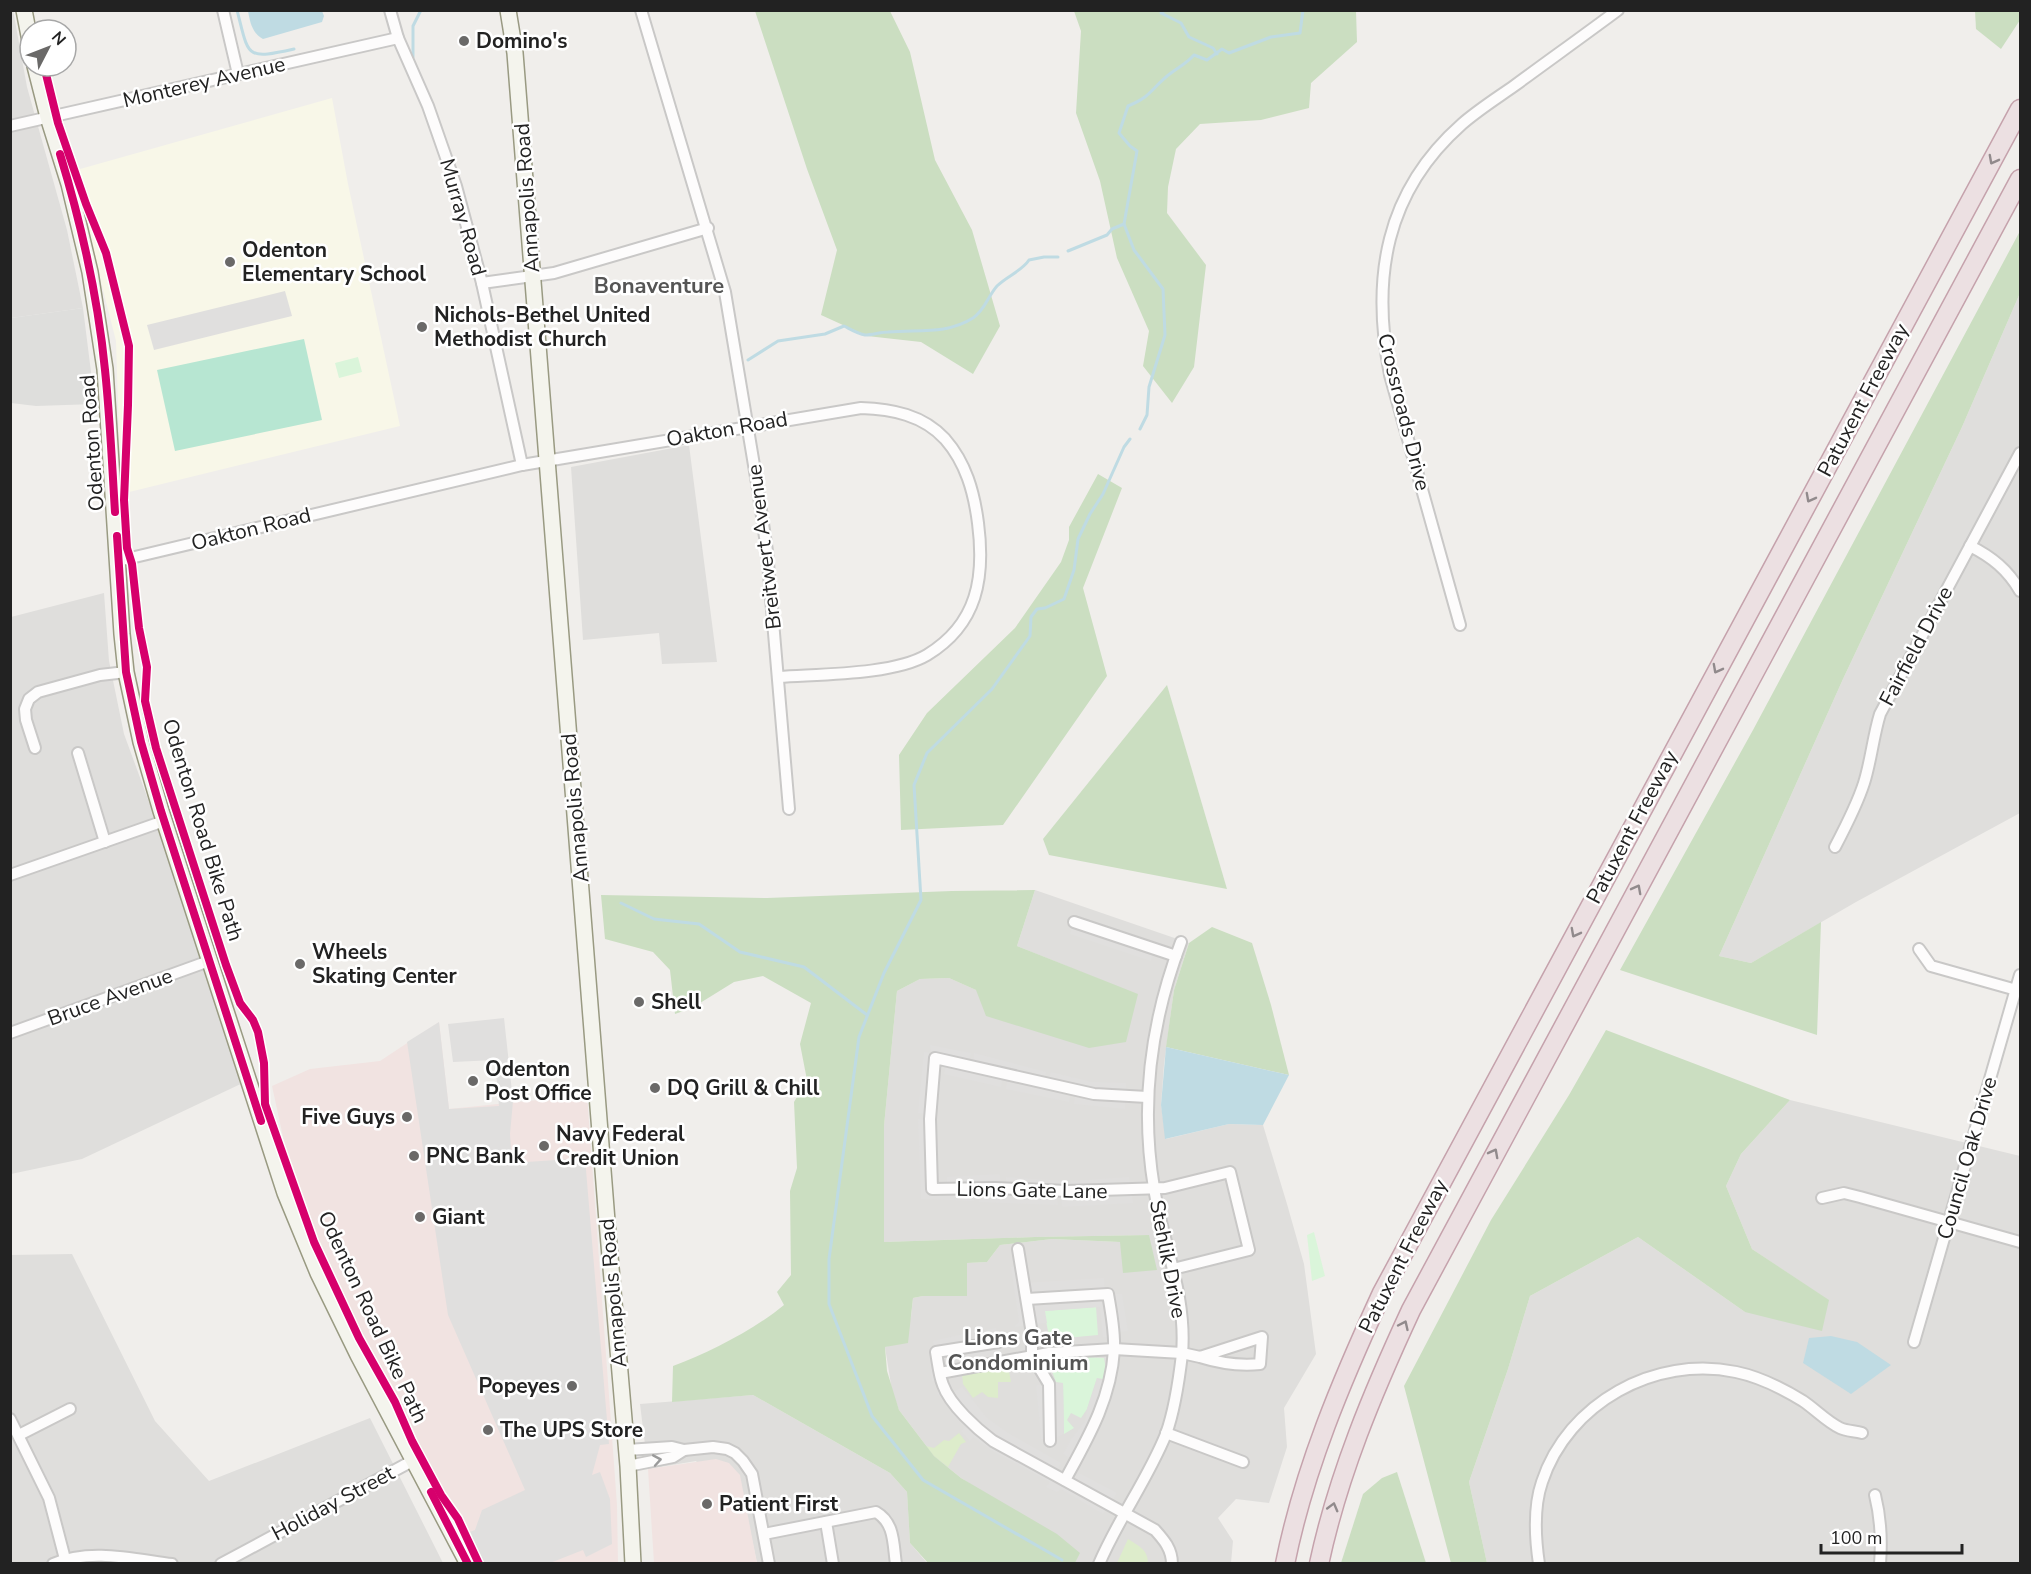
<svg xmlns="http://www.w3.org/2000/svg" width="2031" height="1574" viewBox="0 0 2031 1574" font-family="'Nunito Sans',sans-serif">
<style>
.residential{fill:#dfdedc}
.commercial{fill:#f1e3e1}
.education{fill:#f8f7e8}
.religious{fill:#dededc}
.grass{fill:#ddeccb}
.forest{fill:#cbdec1}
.park{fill:#daf5da}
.pitch{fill:#b7e6d2}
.parking{fill:#e0dfde}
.water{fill:#bfdbe3}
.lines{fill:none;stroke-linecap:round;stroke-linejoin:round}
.stream{stroke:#bfdbe3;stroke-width:3}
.street-casing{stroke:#c9c8c7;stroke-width:14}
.secondary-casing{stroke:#999a82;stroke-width:18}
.highway-casing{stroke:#c5a2ac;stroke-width:21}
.street{stroke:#fdfcfc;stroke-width:10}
.secondary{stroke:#f4f4ed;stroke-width:15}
.highway{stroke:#ece0e2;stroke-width:18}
.cycleway-casing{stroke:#fff;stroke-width:11}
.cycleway{stroke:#d6006c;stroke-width:8}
.oneway{stroke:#918a8c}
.oneway2{stroke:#9a9a9a}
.poi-dot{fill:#6a6968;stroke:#fff;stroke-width:2}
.labels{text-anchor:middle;stroke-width:5;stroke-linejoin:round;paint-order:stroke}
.poi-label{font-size:21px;font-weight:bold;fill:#222;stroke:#fff;text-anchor:start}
.street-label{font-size:21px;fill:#222;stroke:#fff}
.neighbourhood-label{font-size:22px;font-weight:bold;fill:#555;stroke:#fff}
</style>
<rect width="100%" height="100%" fill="#f0eeeb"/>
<g class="residential">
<path d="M13,10L27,87L67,230L83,308L11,318L10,11Z"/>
<path d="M2020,293V813L1856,902L1751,963L1719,956L1843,679L1962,427Z"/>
<path d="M689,445L717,662L662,664L659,633L583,640L571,467Z"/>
<path d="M104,593L109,661L124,734L153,813L161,811L247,1081L82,1159L11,1174V617Z"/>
<path d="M1035,890L1189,943L1174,990L1164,1064L1161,1105L1166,1139L1229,1124L1263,1125L1287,1204L1304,1264L1316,1354L1284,1408L1287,1447L1269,1503L1236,1499L1218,1518L1233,1541L1231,1563H1075L1079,1553L961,1478L934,1456L899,1410L892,1391L885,1347L896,1344L911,1317L913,1298L923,1296H967V1263L987,1262L1000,1245L1052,1239L1120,1242L1149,1235L1035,1237L884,1242V1126L897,991L920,979L949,978L976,990L1138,995L1017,946Z"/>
<path d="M1790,1100L2020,1156V1563H1487L1469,1482L1508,1369L1530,1296L1638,1237L1745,1312L1828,1300L1752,1249L1726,1186L1741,1154Z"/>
<path d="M72,1254L155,1421L209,1481L370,1418L443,1563H11L10,1255Z"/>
<path d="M753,1395L890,1473L907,1492L910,1543L927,1563H757L748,1521L696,1461L648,1469L640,1404Z"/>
</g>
<g class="commercial">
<path d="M439,1022L449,1109L587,1095L617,1505L618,1563H477L322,1254L285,1146L272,1086L310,1069L380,1061Z"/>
<path d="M716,1459L729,1463L740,1475L757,1563H654L648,1469Z"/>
</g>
<path class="education" d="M332,98L348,184L400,426L121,494L116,341L73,171Z"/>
<path class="religious" d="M83,308L95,404L36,406L11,403V318Z"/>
<g class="grass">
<path d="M1008,1366L1011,1382H998V1398L988,1397L982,1392L973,1398L963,1384L962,1373Z"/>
<path d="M959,1433L966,1442L961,1444L948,1467L934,1456L926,1446L934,1448L944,1440L949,1441Z"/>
<path d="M1128,1539C1139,1546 1148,1550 1148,1563H1117Z"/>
</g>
<g class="forest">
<path d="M755,11H890L910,52L935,160L972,230L1000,326L973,374L921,342L867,336L821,315L837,250L807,169Z"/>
<path d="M1074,11H1356L1357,42L1311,83L1309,108L1261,120L1200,124L1176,149L1168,187L1167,213L1206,265L1194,367L1172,403L1143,366L1149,331L1117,258L1100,181L1076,113L1081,31Z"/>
<path d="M1975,11H2020V20L2001,49L1976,29Z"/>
<path d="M2020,231V293L1962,427L1843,679L1719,956L1751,963L1821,922L1817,1035L1620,970L1753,730Z"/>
<path d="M1098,474L1122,488L1083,588L1107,676L1003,825L901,830L899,755L927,713L1015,628L1061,562L1069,540V527Z"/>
<path d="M1167,685L1227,889L1049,855L1043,839Z"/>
<path d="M1035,890L1017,946L1138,994L1126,1042L1089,1048L986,1016L976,990L949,978L920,979L897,991L884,1126V1242L1035,1237L1149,1235L1157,1270L1123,1273L1120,1242L1052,1239L1000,1245L987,1262L967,1263V1296H923L913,1298L908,1343L885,1347L887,1371L899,1410L934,1456L961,1478L1057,1534L1080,1553L1075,1563H928L910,1543L907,1492L890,1473L753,1395L672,1402L673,1366C709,1353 755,1329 784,1305L777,1292L791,1275L790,1191L797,1168L794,1102L807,1080L800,1044L811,1003L763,976L734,982L692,1008L675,1014L670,970L653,952L605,939L601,895L767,898L952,891Z"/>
<path d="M1212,927L1252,943L1271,1005L1289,1075L1166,1047L1174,990L1189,943Z"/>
<path d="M1606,1030L1790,1100L1741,1154L1726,1186L1752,1249L1829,1300L1822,1331L1745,1312L1638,1237L1530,1296L1508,1369L1469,1482L1487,1563H1451L1404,1386L1491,1220L1569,1095Z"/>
<path d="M1397,1472L1426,1563H1341L1363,1494L1382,1478Z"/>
</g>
<g class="park">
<path d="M358,357L362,372L339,378L335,363Z"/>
<path d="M1314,1232L1325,1276L1312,1281L1307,1235Z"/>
<path d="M1096,1307L1098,1335L1065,1338L1049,1336L1044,1311Z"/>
<path d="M1084,1357L1104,1358L1106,1369L1103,1379L1097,1378L1087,1409L1081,1418L1071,1413L1067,1420L1074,1428L1064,1434L1063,1383L1056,1382L1049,1363Z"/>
</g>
<path class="pitch" d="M304,339L322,420L175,451L157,370Z"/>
<g class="parking">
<path d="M285,291L292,316L154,350L147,325Z"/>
<path d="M1074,922L1154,949L1151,961L1070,934Z"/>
<path d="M504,1018L513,1101L510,1134L512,1163L585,1158L609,1444L600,1445L592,1475L600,1472L610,1499L612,1544L586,1557L583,1550L550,1563H480L467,1533L475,1530L482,1510L525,1490L448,1315L407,1042L439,1022L449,1109L499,1106L495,1060L453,1062L448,1024Z"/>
<path d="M930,1045L971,1053L967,1066L973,1067L974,1053L1046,1072L1043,1083L1048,1084L1051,1072L1092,1082L1126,1083L1125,1109L1074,1104L1076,1091L1071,1090L1069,1102L1006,1089L1008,1076L1003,1075L1001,1087L944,1074L947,1061L936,1058L930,1114L918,1113L924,1052L931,1053Z"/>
<path d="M918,1119L930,1121L933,1189H947V1177L1000,1174L1001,1188L1006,1189V1177L1066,1181L1067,1191H1073L1071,1181L1129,1177L1133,1203L1062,1207L1061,1191H1056L1058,1205L979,1202L982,1189L974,1188V1201L921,1199Z"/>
<path d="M1021,1265L1024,1283L1104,1278L1105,1294L1114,1339L1103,1337L1100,1307L1045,1311L1047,1323L1014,1327L1019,1322L1011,1267Z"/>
<path d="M1108,1294H1122L1128,1331L1118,1332Z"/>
<path d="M971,1328L976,1332L996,1328L1001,1355L947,1365L943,1351L937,1352L942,1381H932L929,1351L936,1352L933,1341L968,1333Z"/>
<path d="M1097,1378L1109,1386L1072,1459L1063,1454L1071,1439L1085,1421L1087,1409Z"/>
<path d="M1063,1383L1064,1434L1050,1441L1041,1439L1036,1385Z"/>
<path d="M943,1387L949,1395L962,1387L987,1418L1008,1433L1061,1463L1055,1474L1073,1484L1079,1473L1117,1493L1103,1514L1061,1489L1057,1492L1046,1487L1050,1482L994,1452L973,1437L970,1441L961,1431L971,1423L964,1415L958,1420L937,1393Z"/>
</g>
<g class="water">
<path d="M248,11H322L324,16L322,22L263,39C252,33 250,22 248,11Z"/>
<path d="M1166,1047L1289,1075L1263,1125L1229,1124L1165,1139L1161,1105Z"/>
<path d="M1831,1336L1857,1342L1891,1365L1851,1394L1803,1363L1809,1338Z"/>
</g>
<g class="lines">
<g class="stream">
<path d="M237,10C249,57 245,60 294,49"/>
<path d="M1165,10L1161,13L1181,23L1189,37L1213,48L1217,54"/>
<path d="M413,57V26L421,10"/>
<path d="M1068,251L1107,235L1112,229L1124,224"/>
<path d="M748,360L778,341L825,334L844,326C850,329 858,334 865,335C872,335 881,332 888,332C918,329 946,335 973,318C985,310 988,296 997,286C1007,276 1022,271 1029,260L1044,257H1058"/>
<path d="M1140,429L1147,415L1149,387L1165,335L1163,289L1134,250L1124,224L1137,151L1130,146L1119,133L1128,106C1153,96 1152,87 1171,73C1179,67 1187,63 1194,55L1207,60L1222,49L1229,53L1271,37L1300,33L1303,10"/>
<path d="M621,903L654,919L699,924L740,952L804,967L867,1015"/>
<path d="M1062,1560L923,1480L872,1416L829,1304V1259L859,1037L884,973L921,900L914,785L927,753L992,689L1030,636L1031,617L1037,609L1045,608L1064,599L1074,570L1078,539L1090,514L1103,494L1124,447L1130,439"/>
</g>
<g class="street-casing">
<g id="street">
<path d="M223,10L238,74"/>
<path d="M390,10L398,38L428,106L456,186L482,283L522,465"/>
<path d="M641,10L725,292L758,489L767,551L789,809"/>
<path d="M10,126L398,38"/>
<path d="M482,283L554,273L708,228"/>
<path d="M1970,546C1992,557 2008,570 2020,591"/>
<path d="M118,561L522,465L861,408C892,409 923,415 945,439C966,463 974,492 978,523C985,577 978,624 927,655C893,675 820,674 779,677"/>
<path d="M1460,625L1390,375C1371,278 1385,192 1462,124C1478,110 1497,98 1514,86C1548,61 1583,36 1618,10"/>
<path d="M35,748L26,720L25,709L29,699L38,692L100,675L126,672"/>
<path d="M78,753L105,842"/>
<path d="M1835,847C1846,826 1857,805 1864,783C1871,761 1873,737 1880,714L2020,453"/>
<path d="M10,875L164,821"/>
<path d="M1074,922L1176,956"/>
<path d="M1919,949L1931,966L2020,991"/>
<path d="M10,1033L209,961"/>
<path d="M1147,1097L1094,1094L935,1058L930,1119L932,1189L995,1188L1067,1191L1165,1188L1230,1172L1249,1250L1173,1269"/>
<path d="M1822,1198L1844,1193L1860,1197L2020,1242"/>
<path d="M1018,1249L1032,1334V1356L1049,1384L1050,1441"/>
<path d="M1027,1299L1108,1294C1111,1312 1115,1331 1114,1350C1111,1399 1088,1438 1065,1480"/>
<path d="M999,1342L936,1352C938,1363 939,1375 943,1385C950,1405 977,1429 993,1441L1155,1530C1164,1540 1172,1549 1172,1564"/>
<path d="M1914,1342L2020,975"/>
<path d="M940,1373L1049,1353L1114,1349L1182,1353L1200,1357L1262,1337L1260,1364C1240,1366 1219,1363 1200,1357"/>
<path d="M10,1419L49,1498L65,1559"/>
<path d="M1166,1433L1243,1462"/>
<path d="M19,1435L70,1409"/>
<path d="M627,1450L672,1447L684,1450L713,1447L727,1449L735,1453L743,1461L752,1474L769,1564"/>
<path d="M628,1466L673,1457L684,1450"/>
<path d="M1875,1495C1881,1519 1882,1539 1880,1564"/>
<path d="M826,1522L833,1564"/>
<path d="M764,1534L876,1512C895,1523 893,1544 896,1564"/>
<path d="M53,1564C90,1548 133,1559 172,1564"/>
<path d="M221,1564L414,1460"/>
<path d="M1099,1564C1118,1519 1148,1479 1166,1434C1175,1409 1179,1380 1182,1354C1187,1296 1163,1244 1154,1188C1140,1104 1151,1021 1181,942"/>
<path d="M1539,1564C1535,1537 1533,1508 1542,1482C1568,1403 1655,1355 1736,1372C1760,1377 1782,1388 1803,1401C1815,1409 1827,1422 1840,1428C1846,1431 1855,1431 1862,1433"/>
</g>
</g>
<g class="secondary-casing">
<g id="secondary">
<path d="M24,10L30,41"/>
<path d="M508,10L515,53L607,1221L628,1466L633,1564"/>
<path d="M35,66L48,117L69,184L90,272L105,369L122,634L126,672L141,742L161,811L285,1193L318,1273L358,1355L468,1564"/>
</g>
</g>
<g class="highway-casing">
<g id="highway">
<path d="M1285,1564C1304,1469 1342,1380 1382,1293L2020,109"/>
<path d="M1319,1564C1338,1475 1373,1392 1411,1310L2020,179"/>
</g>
</g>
<use href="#street" class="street"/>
<use href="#secondary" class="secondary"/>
<use href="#highway" class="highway"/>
<g class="cycleway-casing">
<g id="cycleway">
<path d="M44,66L58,123L86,204L106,253L129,346L128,405L124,500L127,548L132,564L139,628L147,667L145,701L156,748L226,965L240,1003L253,1020L258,1032L264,1063L265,1104L314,1242L359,1338L395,1402L412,1441L441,1495L458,1519L479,1564"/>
<path d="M60,154C81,223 98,298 105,370C110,417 112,465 115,512"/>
<path d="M117,536L126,672L141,742L161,811L261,1121"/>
<path d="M431,1492L468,1564"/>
</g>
</g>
<use href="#cycleway" class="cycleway"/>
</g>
<defs><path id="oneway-chevron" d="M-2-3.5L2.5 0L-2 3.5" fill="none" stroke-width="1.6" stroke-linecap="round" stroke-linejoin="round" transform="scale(1.5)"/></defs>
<g class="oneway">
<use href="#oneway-chevron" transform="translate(1993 160) rotate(118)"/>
<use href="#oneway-chevron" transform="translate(1810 498) rotate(118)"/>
<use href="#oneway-chevron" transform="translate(1717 669) rotate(118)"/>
<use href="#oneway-chevron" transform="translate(1637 889) rotate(-62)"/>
<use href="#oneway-chevron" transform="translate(1575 933) rotate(118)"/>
<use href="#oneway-chevron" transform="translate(1494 1153) rotate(-62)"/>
<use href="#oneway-chevron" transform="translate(1404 1325) rotate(-65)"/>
<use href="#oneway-chevron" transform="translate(1333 1507) rotate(-75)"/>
</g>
<use class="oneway2" href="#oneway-chevron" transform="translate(657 1460) rotate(-10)"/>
<g class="poi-dot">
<circle cx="464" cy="41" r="6"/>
<circle cx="230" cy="262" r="6"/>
<circle cx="422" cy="327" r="6"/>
<circle cx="300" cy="964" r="6"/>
<circle cx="639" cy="1002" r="6"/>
<circle cx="473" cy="1081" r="6"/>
<circle cx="655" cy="1088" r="6"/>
<circle cx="407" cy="1117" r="6"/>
<circle cx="544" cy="1146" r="6"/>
<circle cx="414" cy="1156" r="6"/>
<circle cx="420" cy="1217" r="6"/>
<circle cx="572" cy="1386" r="6"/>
<circle cx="488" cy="1430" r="6"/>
<circle cx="707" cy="1504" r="6"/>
</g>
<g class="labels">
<g class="poi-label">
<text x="476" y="48">Domino's</text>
<text x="242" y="257">Odenton<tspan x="242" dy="24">Elementary School</tspan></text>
<text x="434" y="322">Nichols-Bethel United<tspan x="434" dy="24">Methodist Church</tspan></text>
<text x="312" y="959">Wheels<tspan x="312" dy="24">Skating Center</tspan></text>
<text x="651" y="1009">Shell</text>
<text x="485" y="1076">Odenton<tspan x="485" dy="24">Post Office</tspan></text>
<text x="667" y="1095">DQ Grill &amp; Chill</text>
<text x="395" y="1124" text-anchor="end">Five Guys</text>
<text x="556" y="1141">Navy Federal<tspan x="556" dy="24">Credit Union</tspan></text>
<text x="426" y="1163">PNC Bank</text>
<text x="432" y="1224">Giant</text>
<text x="560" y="1393" text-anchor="end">Popeyes</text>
<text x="500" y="1437">The UPS Store</text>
<text x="719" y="1511">Patient First</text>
</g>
<g class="street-label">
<text transform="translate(204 82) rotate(-13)" y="7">Monterey Avenue</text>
<text transform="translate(527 198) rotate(-94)" y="7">Annapolis Road</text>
<text transform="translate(463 217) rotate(74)" y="7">Murray Road</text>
<text transform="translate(1863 400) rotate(-62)" y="7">Patuxent Freeway</text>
<text transform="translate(1404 412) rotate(76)" y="7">Crossroads Drive</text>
<text transform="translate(727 429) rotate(-10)" y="7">Oakton Road</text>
<text transform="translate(92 443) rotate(-94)" y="7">Odenton Road</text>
<text transform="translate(251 529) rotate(-14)" y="7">Oakton Road</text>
<text transform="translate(764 547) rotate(-97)" y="7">Breitwert Avenue</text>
<text transform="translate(1916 646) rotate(-62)" y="7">Fairfield Drive</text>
<text transform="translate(575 808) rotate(-95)" y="7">Annapolis Road</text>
<text transform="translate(1632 827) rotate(-62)" y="7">Patuxent Freeway</text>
<text transform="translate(203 830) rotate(73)" y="7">Odenton Road Bike Path</text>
<text transform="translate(110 997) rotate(-20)" y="7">Bruce Avenue</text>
<text transform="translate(1967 1158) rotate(-74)" y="7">Council Oak Drive</text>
<text transform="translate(1032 1190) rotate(1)" y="7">Lions Gate Lane</text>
<text transform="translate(1403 1256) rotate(-63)" y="7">Patuxent Freeway</text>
<text transform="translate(1168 1259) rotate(79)" y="7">Stehlik Drive</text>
<text transform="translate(613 1293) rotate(-95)" y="7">Annapolis Road</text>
<text transform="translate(373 1317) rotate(65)" y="7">Odenton Road Bike Path</text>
<text transform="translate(333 1503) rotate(-28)" y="7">Holiday Street</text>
</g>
<g class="neighbourhood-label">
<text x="659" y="293">Bonaventure</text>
<text x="1018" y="1345">Lions Gate<tspan x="1018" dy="25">Condominium</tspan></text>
</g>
</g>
<rect width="2031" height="1574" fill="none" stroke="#222222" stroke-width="24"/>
<g transform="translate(48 48) rotate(48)"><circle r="28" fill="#ffffff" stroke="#a7a7a7" stroke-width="1.5"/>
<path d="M0-4.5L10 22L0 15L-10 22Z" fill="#6a6968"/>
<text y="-9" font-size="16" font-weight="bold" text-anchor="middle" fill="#222222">N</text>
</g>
<path d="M1821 1544v9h141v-9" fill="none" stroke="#222222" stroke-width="3"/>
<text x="1830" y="1544" font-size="18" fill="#222222" stroke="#ffffff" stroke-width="4.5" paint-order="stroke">100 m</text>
</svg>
